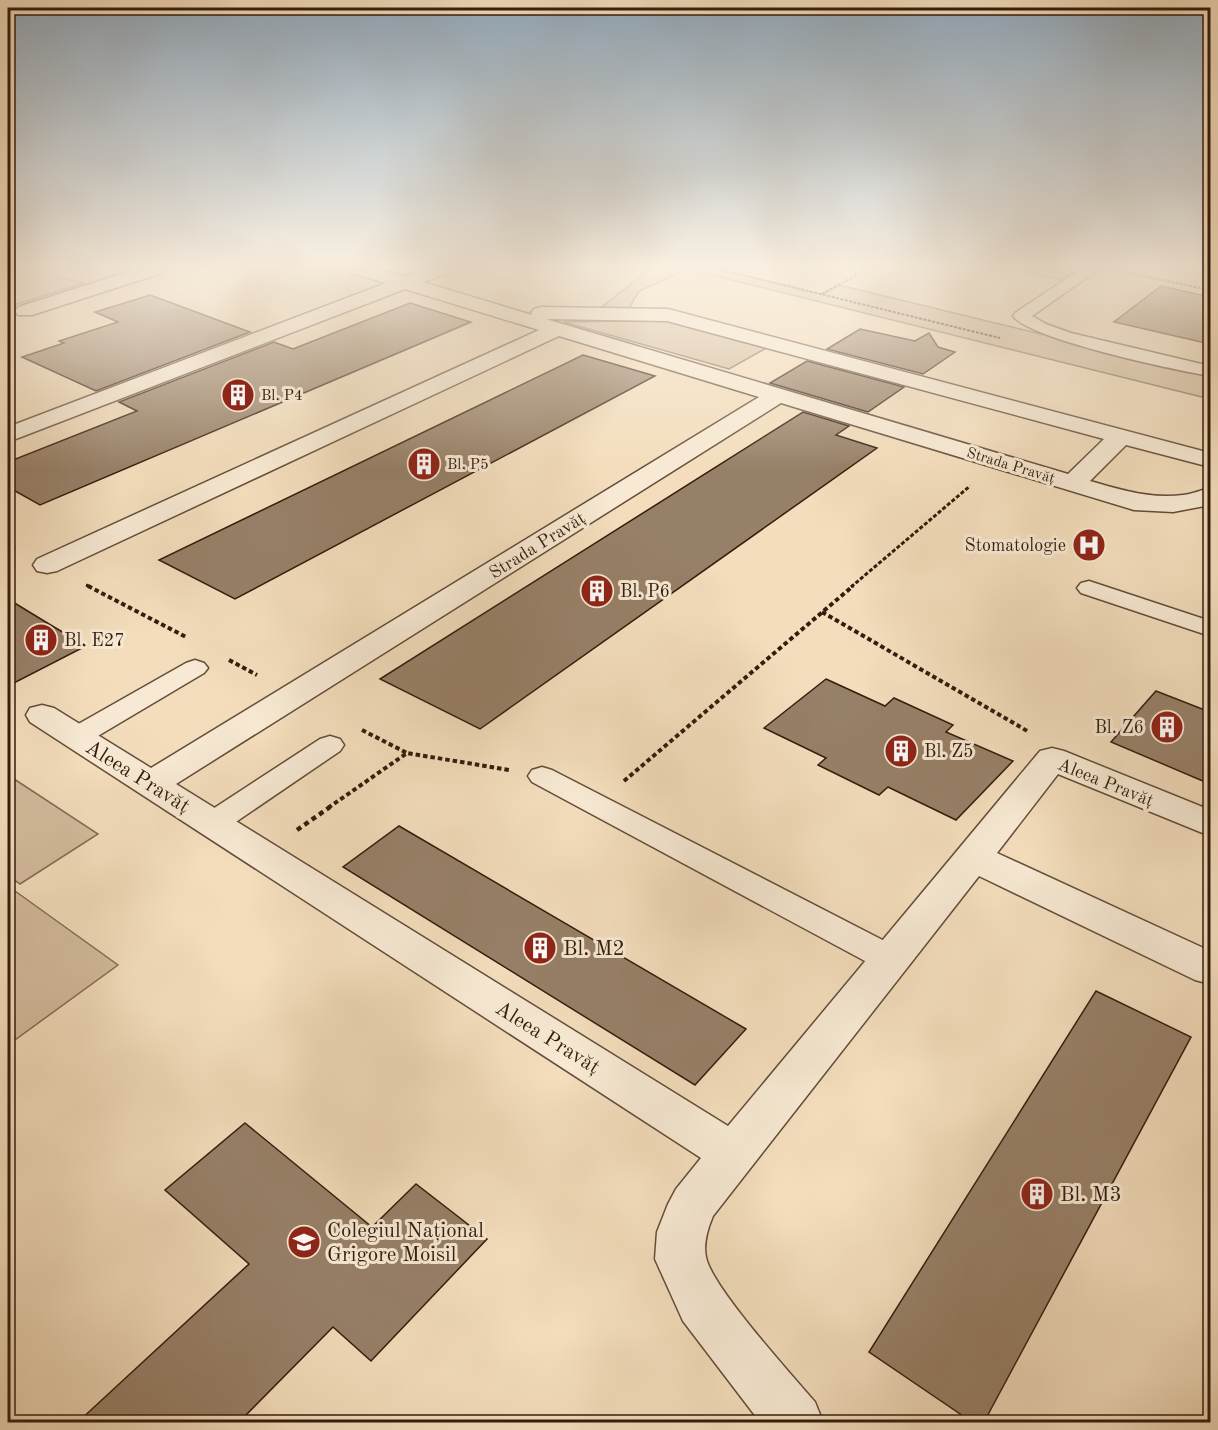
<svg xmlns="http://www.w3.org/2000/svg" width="1218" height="1430" viewBox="0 0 1218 1430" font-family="'Old Standard TT',serif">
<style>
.green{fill:#d3bc9e;stroke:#846c56;stroke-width:1.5}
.building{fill:#978068;stroke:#341c0d;stroke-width:1.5}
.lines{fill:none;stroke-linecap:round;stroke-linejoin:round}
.service-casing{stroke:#644c39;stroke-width:3}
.minor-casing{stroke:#644c39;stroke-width:3}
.path-far3{stroke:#341c0d;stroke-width:2;stroke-dasharray:3 1.5;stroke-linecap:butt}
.path-far2{stroke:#341c0d;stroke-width:3;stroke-dasharray:4 2;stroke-linecap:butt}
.path-far1{stroke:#341c0d;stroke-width:4;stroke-dasharray:4.5 3;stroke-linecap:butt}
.path{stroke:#341c0d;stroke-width:4.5;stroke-dasharray:5 4;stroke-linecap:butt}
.service{fill:#f7e9d3;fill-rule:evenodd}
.minor{fill:#f7e9d3;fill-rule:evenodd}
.labels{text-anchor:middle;stroke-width:6;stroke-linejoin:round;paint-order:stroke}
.far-poi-label{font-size:15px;fill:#341c0d;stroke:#f7e9d3;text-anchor:start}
.far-street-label{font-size:15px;fill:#341c0d;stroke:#f7e9d3}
.street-label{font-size:18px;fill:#341c0d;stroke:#f7e9d3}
.poi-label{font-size:18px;fill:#341c0d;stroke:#f7e9d3;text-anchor:start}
.near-street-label{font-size:21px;fill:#341c0d;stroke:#f7e9d3}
.near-poi-label{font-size:21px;fill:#341c0d;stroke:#f7e9d3;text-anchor:start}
</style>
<rect width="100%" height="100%" fill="#f3ddbc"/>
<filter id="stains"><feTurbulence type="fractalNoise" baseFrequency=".00333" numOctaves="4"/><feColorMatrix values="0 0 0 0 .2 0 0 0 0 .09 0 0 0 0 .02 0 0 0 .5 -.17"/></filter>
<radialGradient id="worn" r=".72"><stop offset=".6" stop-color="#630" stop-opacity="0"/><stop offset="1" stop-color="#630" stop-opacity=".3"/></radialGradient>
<g class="green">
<path d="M8,269H31L84,283L8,307Z"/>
<path d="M650,269H718L821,294L839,285L1210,375V399L688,269L639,291L628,310L599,309Z"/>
<path d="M1009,269H1078L1061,280Z"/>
<path d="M677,320L770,346L729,369L564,322Z"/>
<path d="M8,775L98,834L20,884L8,875Z"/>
<path d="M8,886L118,965L8,1045Z"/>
</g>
<g class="building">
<path d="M1161,286L1210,297V344L1114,322Z"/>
<path d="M150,295L250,332L96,391L22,357L64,343L59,341L118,322L95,312Z"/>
<path d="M410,303L471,322L40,505L8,487V462L137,411L119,402L274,342L293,349Z"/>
<path d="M860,329L915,341L929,333L938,347L955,352L923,374L827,349Z"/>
<path d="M583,355L655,376L235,599L159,560Z"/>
<path d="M807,361L904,387L868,412L770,383Z"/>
<path d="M803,412L849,426L836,435L877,448L480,729L380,679Z"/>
<path d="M8,599L49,624L86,646L8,686Z"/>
<path d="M826,679L885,706L894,698L953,725L946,732L1013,761L956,820L888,787L879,795L818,765L826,758L764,728Z"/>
<path d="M1156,691L1210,712V784L1111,742Z"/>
<path d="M399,826L746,1029L695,1085L343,867Z"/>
<path d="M1096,991L1191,1037L984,1422H972L869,1352Z"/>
<path d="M245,1123L372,1227L416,1184L487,1239L371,1361L333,1327L239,1422H78L249,1264L165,1190Z"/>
</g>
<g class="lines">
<g class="service-casing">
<g id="service">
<path d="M1081,269H1099L1032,316L1046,324L1071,333L1210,366V376C1175,370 1031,340 1013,316L1015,313Z"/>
<path d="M1089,581L1210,621V636L1081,593L1077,588L1081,583Z"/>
<path d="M195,660L204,663L208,668L204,673L86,743L76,745L66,743L62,737L66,731L186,663Z"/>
<path d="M330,736L340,739L344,745L340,751L224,830L213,833L202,830L198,823L202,816L320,739Z"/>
<path d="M542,767L552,770L902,950L907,959L902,968L890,972L878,968L532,782L528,776L532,770Z"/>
</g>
</g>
<g class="minor-casing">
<g id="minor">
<path d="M137,269H164L162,273L32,315H18L15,311L18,307Z"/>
<path d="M349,269H377L404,277L425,269H450L448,273L423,282L532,315L531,313L534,309L541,307L668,309L1210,453V467L1126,445L1090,481C1121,490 1150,499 1183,495C1193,494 1201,490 1210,488V505L1173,512L1134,510L781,403L176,784L728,1126L1040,751L1052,748L1064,751L1210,810V836L1058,774L997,853L1210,951V984L1195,980L979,876L713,1216C708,1228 703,1244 706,1257C711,1286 792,1375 815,1402L823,1422H760L683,1321L655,1259L657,1232L668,1204L676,1189L701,1158L30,722L26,715L30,708L42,705L54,708L151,768L759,397L559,336L57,571L47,573L37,571L33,565L37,559L539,330L405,289L8,442V427L386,283L351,273ZM546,319L667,321L1104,439L1068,474Z"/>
</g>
</g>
<g class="path-far3">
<path d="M718,269L1000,338"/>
<path d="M1123,272L1210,290"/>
<path d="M1203,279L1210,277"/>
<path d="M822,294L868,269"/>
</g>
<g class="path-far2">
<path d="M8,545L15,549"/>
<path d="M86,585L91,587"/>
<path d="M851,587L970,486"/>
</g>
<g class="path-far1">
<path d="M88,586L186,637"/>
<path d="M822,612L1029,732"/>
<path d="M229,660L257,675"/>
<path d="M362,730L407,753"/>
<path d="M624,781L853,586"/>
<path d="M328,808L407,753L509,770"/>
</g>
<path class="path" d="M297,830L330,807"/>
<use href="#service" class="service"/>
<use href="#minor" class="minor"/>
</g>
<linearGradient id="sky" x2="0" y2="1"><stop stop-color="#92aabe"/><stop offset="0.57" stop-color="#faf0e1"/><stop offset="1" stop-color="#faf0e1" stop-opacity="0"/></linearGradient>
<rect width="1218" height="469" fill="url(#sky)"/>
<defs>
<g id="building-disc" transform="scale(1.725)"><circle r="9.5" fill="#8f2418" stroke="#f7e9d3"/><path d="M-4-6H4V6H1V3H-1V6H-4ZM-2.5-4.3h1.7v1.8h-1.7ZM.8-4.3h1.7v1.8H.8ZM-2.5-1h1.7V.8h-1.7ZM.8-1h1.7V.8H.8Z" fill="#fff"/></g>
<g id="hospital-disc" transform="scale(1.725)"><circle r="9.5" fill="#8f2418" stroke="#f7e9d3"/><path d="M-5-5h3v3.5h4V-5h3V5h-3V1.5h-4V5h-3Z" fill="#fff"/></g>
<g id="school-disc" transform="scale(1.725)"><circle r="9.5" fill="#8f2418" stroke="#f7e9d3"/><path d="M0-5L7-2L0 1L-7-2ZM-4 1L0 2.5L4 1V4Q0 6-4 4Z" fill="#fff"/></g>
</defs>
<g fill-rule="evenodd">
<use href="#building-disc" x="238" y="395"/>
<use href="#building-disc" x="424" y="464"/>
<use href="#hospital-disc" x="1089" y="545"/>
<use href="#building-disc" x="597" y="591"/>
<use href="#building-disc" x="41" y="640"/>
<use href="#building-disc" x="1167" y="727"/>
<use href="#building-disc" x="901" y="751"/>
<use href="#building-disc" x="540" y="948"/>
<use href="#building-disc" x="1037" y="1194"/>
<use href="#school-disc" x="304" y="1242"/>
</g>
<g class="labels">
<g class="far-poi-label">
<text x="261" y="400">Bl. P4</text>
<text x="447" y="469">Bl. P5</text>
</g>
<g class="far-street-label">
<text transform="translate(1011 465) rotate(17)" y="5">Strada Pravăț</text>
</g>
<g class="street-label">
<text transform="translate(537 545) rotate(-32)" y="6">Strada Pravăț</text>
<text transform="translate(1106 782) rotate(22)" y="6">Aleea Pravăț</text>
</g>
<g class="poi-label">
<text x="1066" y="551" text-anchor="end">Stomatologie</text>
<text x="620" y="597">Bl. P6</text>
<text x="64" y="646">Bl. E27</text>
<text x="1144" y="733" text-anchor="end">Bl. Z6</text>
<text x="924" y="757">Bl. Z5</text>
</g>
<g class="near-street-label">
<text transform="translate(138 776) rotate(32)" y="7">Aleea Pravăț</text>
<text transform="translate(548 1037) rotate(32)" y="7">Aleea Pravăț</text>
</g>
<g class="near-poi-label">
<text x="563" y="955">Bl. M2</text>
<text x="1060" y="1201">Bl. M3</text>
<text x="327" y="1237">Colegiul Național<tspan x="327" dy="24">Grigore Moisil</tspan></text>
</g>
</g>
<rect width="1218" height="1430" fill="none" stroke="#f3ddbc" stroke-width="30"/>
<rect x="9" y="9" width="1200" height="1412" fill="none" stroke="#341c0d" stroke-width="3"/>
<rect x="15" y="15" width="1188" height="1400" fill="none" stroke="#341c0d" stroke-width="1.5"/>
<rect width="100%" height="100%" filter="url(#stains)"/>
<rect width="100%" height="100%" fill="url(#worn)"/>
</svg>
